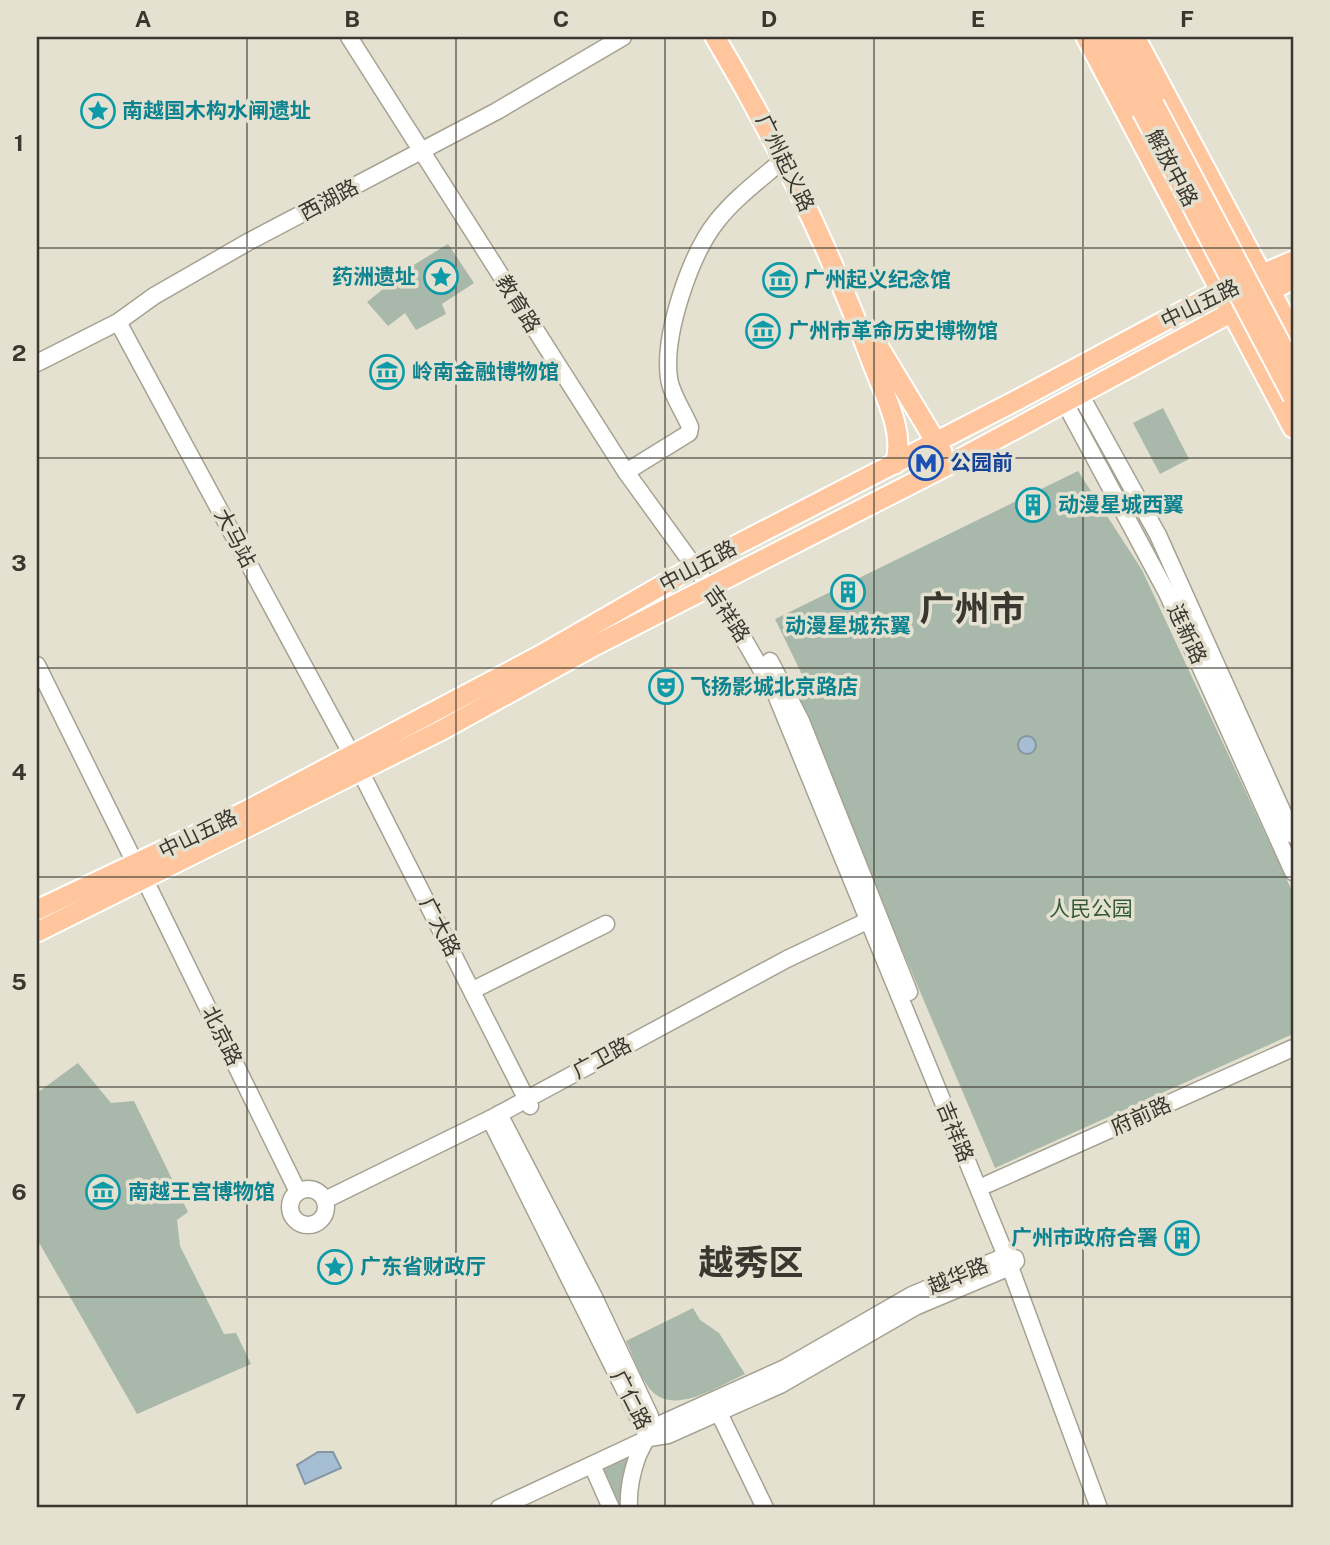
<svg xmlns="http://www.w3.org/2000/svg" width="1330" height="1545" viewBox="0 0 1330 1545" font-family="'Public Sans','Noto Sans SC',sans-serif">
<style>
.green{fill:#a8b8aa}
.water{fill:#a5bed4;stroke:#8596a3;stroke-width:2}
.lines{fill:none;stroke-linecap:round;stroke-linejoin:round}
.minor-casing{stroke:#a6a292;stroke-width:19}
.major-casing{stroke:#fff;stroke-width:23}
.minor{stroke:#fff;stroke-width:16}
.major{stroke:#ffc59d;stroke-width:19}
.major-bridge-casing{stroke:#fff;stroke-width:23;stroke-linecap:butt}
.major-bridge{stroke:#ffc59d;stroke-width:19}
.grid{fill:none;stroke:#393730;stroke-width:2;stroke-opacity:0.55}
.labels{text-anchor:middle;stroke-width:7;stroke-linejoin:round;paint-order:stroke}
.culture-label{font-size:21px;font-weight:bold;fill:#0d838f;stroke:#e5e1d0;text-anchor:start}
.street-label{font-size:21px;fill:#393730;stroke:#e5e1d0}
.transit-label{font-size:21px;font-weight:bold;fill:#164399;stroke:#e5e1d0;text-anchor:start}
.park-label{font-size:21px;fill:#335b3a;stroke:#e5e1d0}
.town-label{font-size:35px;font-weight:bold;fill:#393730;stroke:#e5e1d0}
.neatline{fill:none;stroke:#393730;stroke-width:2.5}
.grid-label{font-size:23px;text-anchor:middle;font-weight:bold;fill:#393730}
</style>
<rect width="100%" height="100%" fill="#e5e1d0"/>
<g class="green">
<path d="M448,244L474,283L442,304L446,314L416,330L405,313L388,326L367,302L412,266Z"/>
<path d="M1163,408L1189,459L1160,474L1133,423Z"/>
<path d="M1078,471L1142,570L1293,893V1034L995,1168L797,702L810,691L775,619Z"/>
<path d="M78,1063L111,1103L134,1101L188,1212L177,1220L180,1246L224,1334L236,1333L251,1364L137,1414L37,1239V1093Z"/>
<path d="M693,1308L700,1320L719,1333L745,1374C718,1386 669,1420 647,1385C638,1372 633,1355 626,1341Z"/>
<path d="M632,1455L621,1485L623,1508H617L600,1470Z"/>
</g>
<g class="water">
<circle cx="1027" cy="745" r="9"/>
<path d="M318,1452H333L341,1468L305,1484L297,1465Z"/>
</g>
<g class="lines">
<g class="minor-casing">
<g id="minor">
<path d="M349,37L626,472L731,617L776,695L1006,1256L1099,1508"/>
<path d="M118,322L352,755L530,1106"/>
<path d="M37,363L118,322L154,296L248,242L497,111L623,37"/>
<path d="M1080,394L1158,535L1293,835"/>
<path d="M1065,403L1167,593L1293,872"/>
<path d="M626,472L689,433L690,427C684,412 671,394 669,378C663,335 690,255 717,221C736,197 761,179 784,159"/>
<path d="M770,661L801,721L909,992"/>
<path d="M37,665L136,865"/>
<path d="M145,880L298,1192"/>
<path d="M473,990L606,924"/>
<path d="M499,1114L594,1297L650,1416C652,1435 643,1442 637,1458C631,1475 628,1491 629,1508"/>
<path d="M490,1119L646,1433"/>
<path d="M988,1184L1293,1048"/>
<circle cx="308" cy="1207" r="18"/>
<path d="M325,1200L490,1119L787,959L867,921L877,920"/>
<path d="M719,1413L765,1508"/>
<path d="M649,1438L668,1435L780,1385L915,1307L1010,1267L1016,1261"/>
<path d="M592,1465L611,1508"/>
<path d="M499,1508L649,1438L663,1423L785,1368L912,1295L1006,1256L1015,1258"/>
</g>
</g>
<g class="major-casing">
<g id="major">
<path d="M715,37C777,141 830,249 872,362C883,392 906,432 895,464"/>
<path d="M1086,37L1293,428"/>
<path d="M1102,37L1142,111"/>
<path d="M1118,37L1154,104"/>
<path d="M1135,37L1293,333"/>
<path d="M869,331L942,452"/>
<path d="M37,910L244,812L541,655L692,568L1019,399L1209,297L1293,261"/>
<path d="M37,932L442,730L594,646L956,461L1293,279"/>
</g>
</g>
<use href="#minor" class="minor"/>
<use href="#major" class="major"/>
<g class="major-bridge-casing">
<g id="major-bridge">
<path d="M1154,104L1293,367"/>
<path d="M1142,111L1293,397"/>
</g>
</g>
<use href="#major-bridge" class="major-bridge"/>
</g>
<path class="grid" d="M247,37V1508M456,37V1508M665,37V1508M874,37V1508M1083,37V1508M37,248H1293M37,458H1293M37,668H1293M37,877H1293M37,1087H1293M37,1297H1293"/>
<defs>
<g id="sight-ring" transform="scale(1.75)"><circle r="9.5" fill="#e5e1d0" stroke="#0f9aa8" stroke-width="1.5"/><path d="M0-6L1.8-2.2L6-1.7L2.9 1.2L3.7 5.4L0 3.3L-3.7 5.4L-2.9 1.2L-6-1.7L-1.8-2.2Z" fill="#0f9aa8"/></g>
<g id="museum-ring" transform="scale(1.75)"><circle r="9.5" fill="#e5e1d0" stroke="#0f9aa8" stroke-width="1.5"/><path d="M0-6L6-3V-2H-6V-3ZM-5-1h2V3h-2ZM-1-1h2V3h-2ZM3-1h2V3H3ZM-6 4H6V6H-6Z" fill="#0f9aa8"/></g>
<g id="metro-ring" transform="scale(1.75)"><circle r="9.5" fill="#e5e1d0" stroke="#1a4fb4" stroke-width="1.5"/><path d="M-5.5 5V-5H-3L0 0L3-5H5.5V5H3V-.5L0 4L-3-.5V5Z" fill="#1a4fb4"/></g>
<g id="building-ring" transform="scale(1.75)"><circle r="9.5" fill="#e5e1d0" stroke="#0f9aa8" stroke-width="1.5"/><path d="M-4-6H4V6H1V3H-1V6H-4ZM-2.5-4.3h1.7v1.8h-1.7ZM.8-4.3h1.7v1.8H.8ZM-2.5-1h1.7V.8h-1.7ZM.8-1h1.7V.8H.8Z" fill="#0f9aa8"/></g>
<g id="theatre-ring" transform="scale(1.75)"><circle r="9.5" fill="#e5e1d0" stroke="#0f9aa8" stroke-width="1.5"/><path d="M-5-5.5Q0-4 5-5.5V0Q5 5 0 6Q-5 5-5 0ZM-3.3-2.5H-1v1.5H-3.3ZM1-2.5H3.3v1.5H1ZM-2.8 1Q0 5.5 2.8 1Z" fill="#0f9aa8"/></g>
</defs>
<g fill-rule="evenodd">
<use href="#sight-ring" x="98" y="111"/>
<use href="#sight-ring" x="441" y="277"/>
<use href="#museum-ring" x="780" y="280"/>
<use href="#museum-ring" x="763" y="331"/>
<use href="#museum-ring" x="387" y="372"/>
<use href="#metro-ring" x="926" y="463"/>
<use href="#building-ring" x="1033" y="505"/>
<use href="#building-ring" x="848" y="592"/>
<use href="#theatre-ring" x="666" y="687"/>
<use href="#museum-ring" x="103" y="1192"/>
<use href="#building-ring" x="1182" y="1238"/>
<use href="#sight-ring" x="335" y="1267"/>
</g>
<g class="labels">
<g class="culture-label">
<text x="122" y="118">南越国木构水闸遗址</text>
<text x="416" y="284" text-anchor="end">药洲遗址</text>
<text x="804" y="287">广州起义纪念馆</text>
<text x="788" y="338">广州市革命历史博物馆</text>
<text x="412" y="379">岭南金融博物馆</text>
<text x="1058" y="512">动漫星城西翼</text>
<text x="848" y="633" text-anchor="middle">动漫星城东翼</text>
<text x="690" y="694">飞扬影城北京路店</text>
<text x="128" y="1199">南越王宫博物馆</text>
<text x="1158" y="1245" text-anchor="end">广州市政府合署</text>
<text x="360" y="1274">广东省财政厅</text>
</g>
<g class="street-label">
<text transform="translate(785 163) rotate(64)" y="7">广州起义路</text>
<text transform="translate(1172 168) rotate(62)" y="7">解放中路</text>
<text transform="translate(329 200) rotate(-28)" y="7">西湖路</text>
<text transform="translate(518 304) rotate(58)" y="7">教育路</text>
<text transform="translate(1200 304) rotate(-26)" y="7">中山五路</text>
<text transform="translate(235 538) rotate(62)" y="7">大马站</text>
<text transform="translate(698 566) rotate(-28)" y="7">中山五路</text>
<text transform="translate(727 614) rotate(56)" y="7">吉祥路</text>
<text transform="translate(1187 634) rotate(65)" y="7">连新路</text>
<text transform="translate(198 834) rotate(-26)" y="7">中山五路</text>
<text transform="translate(440 927) rotate(63)" y="7">广大路</text>
<text transform="translate(222 1036) rotate(64)" y="7">北京路</text>
<text transform="translate(602 1058) rotate(-28)" y="7">广卫路</text>
<text transform="translate(1141 1116) rotate(-24)" y="7">府前路</text>
<text transform="translate(955 1132) rotate(68)" y="7">吉祥路</text>
<text transform="translate(958 1276) rotate(-22)" y="7">越华路</text>
<text transform="translate(631 1400) rotate(63)" y="7">广仁路</text>
</g>
<g class="transit-label">
<text x="950" y="470">公园前</text>
</g>
<g class="park-label">
<text x="1091" y="916">人民公园</text>
</g>
<g class="town-label">
<text x="972" y="621">广州市</text>
<text x="751" y="1275">越秀区</text>
</g>
</g>
<rect width="1330" height="1545" fill="none" stroke="#e5e1d0" stroke-width="77"/>
<rect x="38" y="38" width="1254" height="1468" class="neatline"/>
<g class="grid-label">
<text x="143" y="27">A</text>
<text x="352" y="27">B</text>
<text x="561" y="27">C</text>
<text x="769" y="27">D</text>
<text x="978" y="27">E</text>
<text x="1187" y="27">F</text>
<text x="19" y="151">1</text>
<text x="19" y="361">2</text>
<text x="19" y="571">3</text>
<text x="19" y="780">4</text>
<text x="19" y="990">5</text>
<text x="19" y="1200">6</text>
<text x="19" y="1410">7</text>
</g>
</svg>
